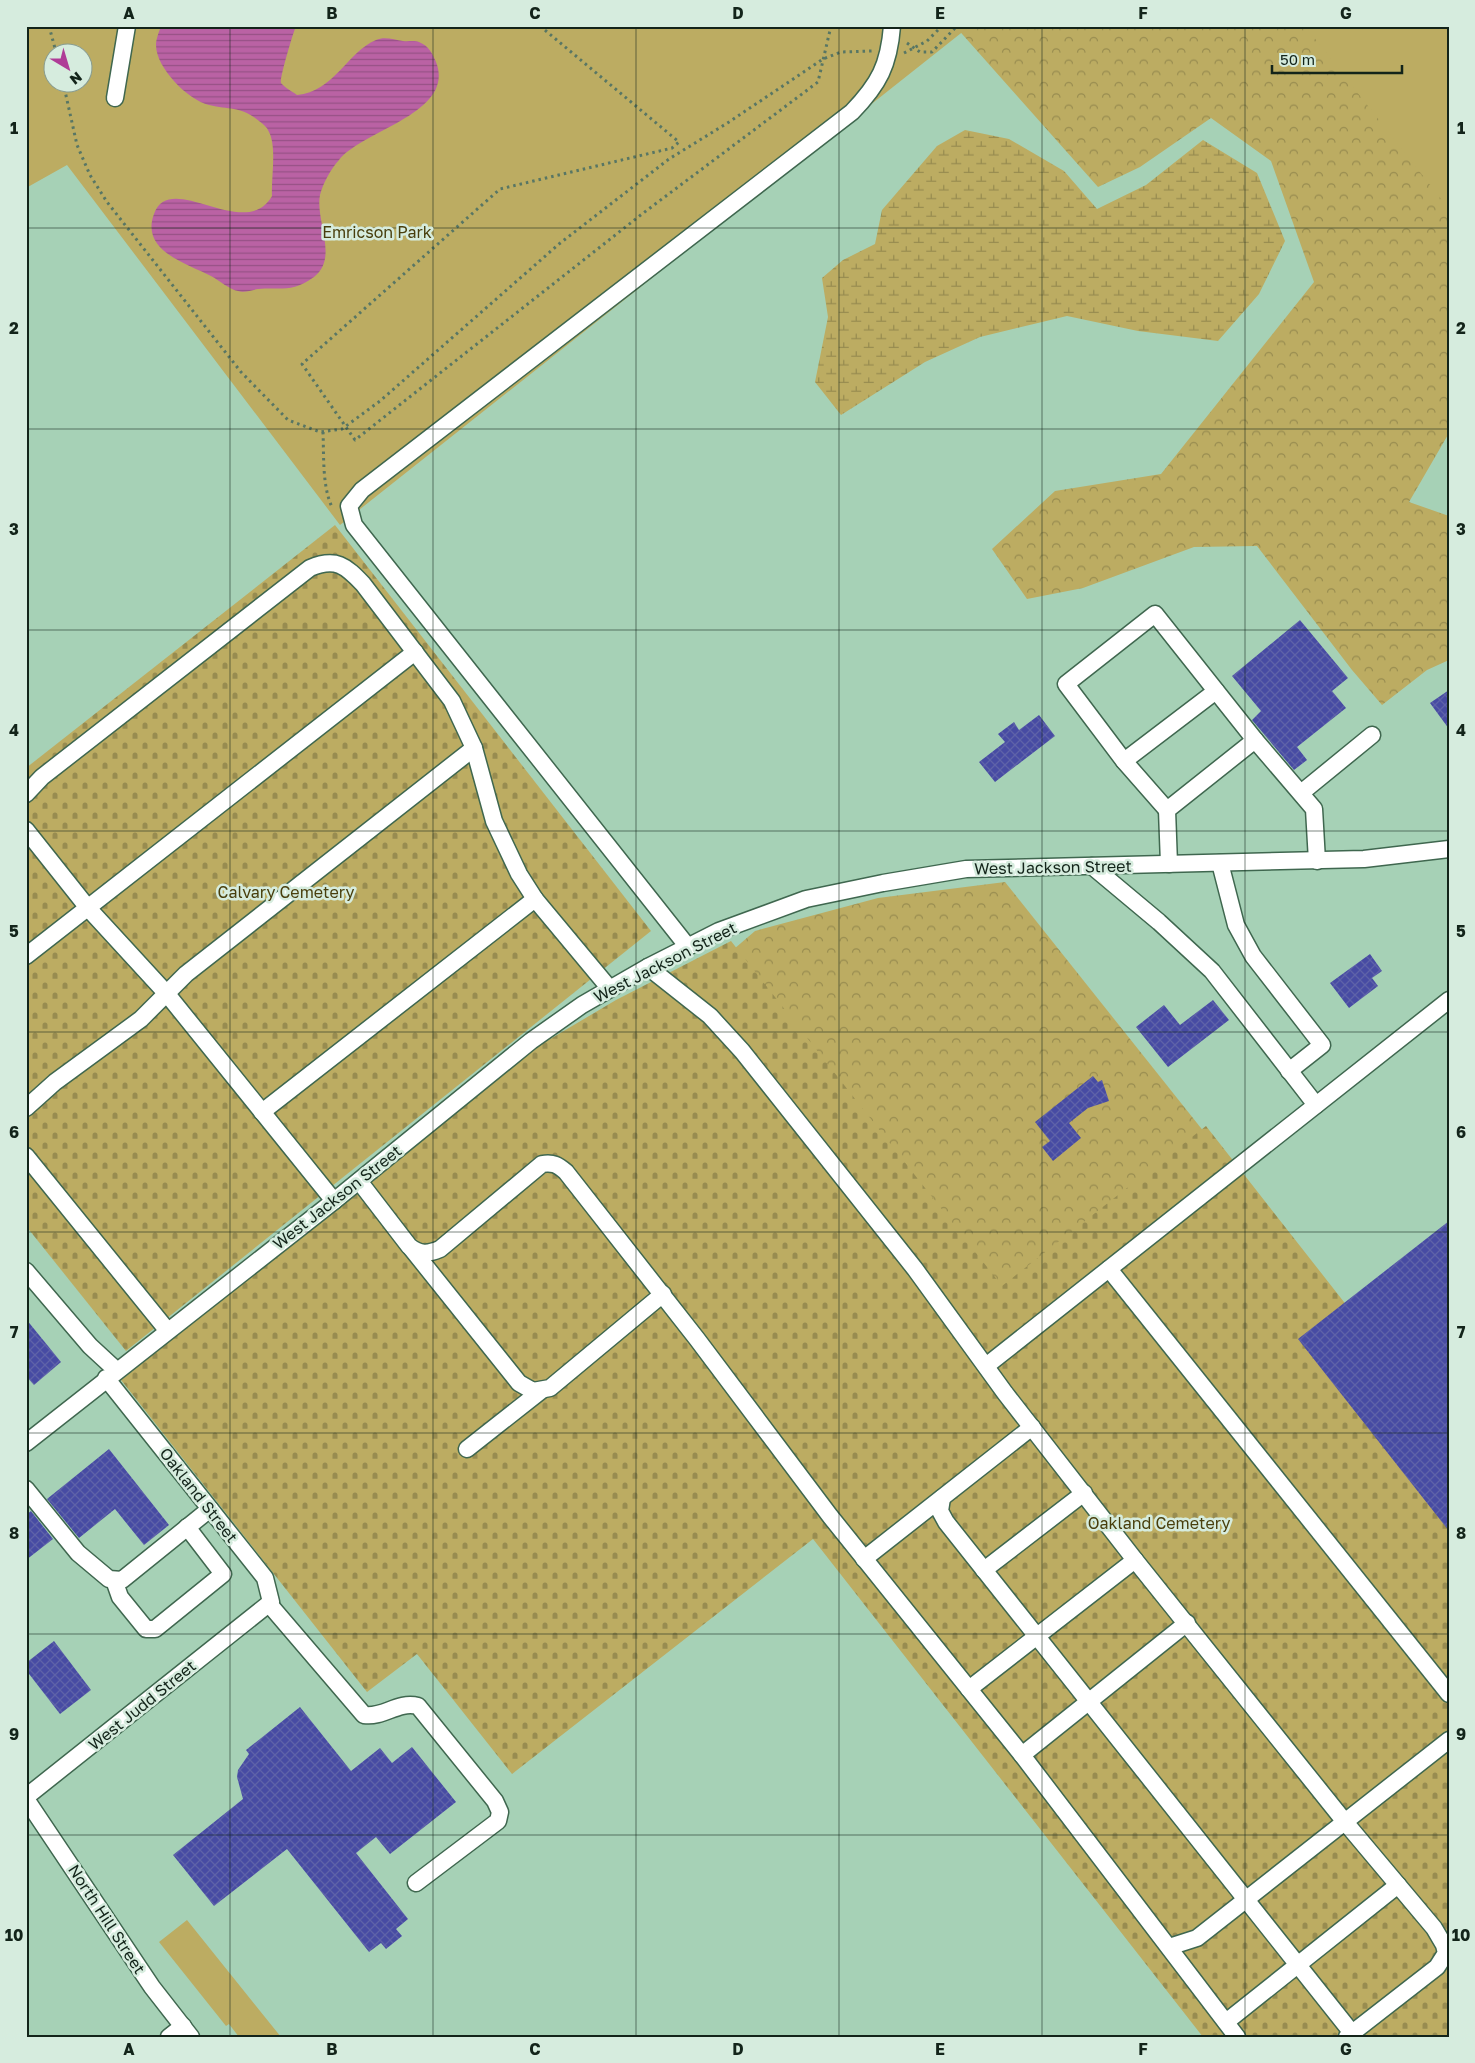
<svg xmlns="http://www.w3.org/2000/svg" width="1475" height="2063" viewBox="0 0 1475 2063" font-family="'Golos Text',sans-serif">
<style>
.forest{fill:url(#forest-crowns)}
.wetland{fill:url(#wetland-marsh)}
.cemetery{fill:url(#cemetery-stones)}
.green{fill:#bcac62;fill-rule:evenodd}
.water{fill:url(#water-rules)}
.building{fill:url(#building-cross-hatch)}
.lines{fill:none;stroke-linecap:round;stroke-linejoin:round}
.minor-casing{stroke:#3f674f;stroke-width:19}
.path{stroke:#587664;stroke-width:3;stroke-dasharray:2.5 4;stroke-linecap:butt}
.minor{stroke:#fff;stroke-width:16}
.grid{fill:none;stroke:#13241a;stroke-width:1;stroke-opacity:0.55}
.labels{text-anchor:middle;stroke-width:5;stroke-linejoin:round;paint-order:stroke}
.park-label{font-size:16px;fill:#483e0c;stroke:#d6ecde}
.street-label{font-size:16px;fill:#13241a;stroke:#d6ecde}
.neatline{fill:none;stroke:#13241a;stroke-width:2}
.grid-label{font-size:16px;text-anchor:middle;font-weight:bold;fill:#13241a}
</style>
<defs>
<pattern id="forest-crowns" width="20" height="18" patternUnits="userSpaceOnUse" patternTransform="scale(1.25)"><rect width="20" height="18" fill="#bcac62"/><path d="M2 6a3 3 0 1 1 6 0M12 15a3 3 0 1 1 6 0" fill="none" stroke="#988c50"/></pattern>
<pattern id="wetland-marsh" width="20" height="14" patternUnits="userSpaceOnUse" patternTransform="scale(1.25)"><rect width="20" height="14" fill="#bcac62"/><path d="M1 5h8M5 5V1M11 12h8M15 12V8" fill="none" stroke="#988c50"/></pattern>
<pattern id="cemetery-stones" width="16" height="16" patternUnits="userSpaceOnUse" patternTransform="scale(1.25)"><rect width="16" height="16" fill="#bcac62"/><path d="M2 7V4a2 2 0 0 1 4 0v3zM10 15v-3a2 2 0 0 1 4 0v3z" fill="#988c50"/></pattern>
<pattern id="water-rules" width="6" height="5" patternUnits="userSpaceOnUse" patternTransform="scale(1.25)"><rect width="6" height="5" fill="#ba62a4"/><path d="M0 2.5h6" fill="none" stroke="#965185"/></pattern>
<pattern id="building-cross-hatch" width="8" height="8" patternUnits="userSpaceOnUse" patternTransform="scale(1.25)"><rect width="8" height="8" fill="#474ba3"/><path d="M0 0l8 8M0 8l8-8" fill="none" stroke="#5e62a8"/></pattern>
</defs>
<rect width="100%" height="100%" fill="#a6d1b6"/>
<g class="forest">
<path d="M955,26H1449V433L1409,502L1449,516V660L1427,670L1382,705L1352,670L1257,546L1194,547L1083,588L1027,599L992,549L1055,491L1161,474L1314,282L1271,161L1211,118L1140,167L1098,187Z"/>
<path d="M1005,882L1228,1162L985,1354L713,967L755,931L878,898Z"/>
</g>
<path class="wetland" d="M965,130L1009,139L1064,171L1097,209L1146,185L1203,140L1257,173L1285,241L1259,294L1218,341L1138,331L1067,316L980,337L925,362L841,415L815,382L828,317L822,278L843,260L875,244L882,210L937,146Z"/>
<g class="cemetery">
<path d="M335,525L651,931L126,1351L26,1226V768Z"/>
<path d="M731,941L1002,1286L1206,1126L1449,1436V2034L1445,2037H1203L813,1539L512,1774L417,1654L367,1692L121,1380L535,1048L616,1000Z"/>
</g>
<g class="green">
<path d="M26,26H970L340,525L67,165L26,188ZM52,52H82V82H52Z"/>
<path d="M1305,26H1449V209Z"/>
<path d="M187,1920L281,2037H239L229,2024L226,2026L159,1942Z"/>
</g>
<path class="water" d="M161,26H296C293,33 279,80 281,83C285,88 293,92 297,95C334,92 347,52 376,40C385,36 394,40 403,41C408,42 414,40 419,42C429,46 432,53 436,62C456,113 363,130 339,160C331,169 323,183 320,195C315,221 339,258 314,277C292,293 282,287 258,289C252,290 244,293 238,291C230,290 219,280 211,276C188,264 140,251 154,214C170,169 245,243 272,196C271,177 277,148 269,132C267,127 263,124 259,121C241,106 230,110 209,105C188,100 156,68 156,45C156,39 159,32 161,26Z"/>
<g class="building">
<path d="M1300,620L1348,678L1332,691L1346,708L1297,747L1307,760L1294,770L1252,720L1261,711L1232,676Z"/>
<path d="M1449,690V729L1430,703Z"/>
<path d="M1039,715L1055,736L995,782L979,762L1005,742L998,734L1014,722L1019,730Z"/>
<path d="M1370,954L1382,971L1372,978L1378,986L1349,1008L1330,983Z"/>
<path d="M1213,1000L1229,1020L1168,1067L1136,1027L1164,1005L1180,1025Z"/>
<path d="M1093,1076L1098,1082L1102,1080L1109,1101L1088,1108L1069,1123L1081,1138L1053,1161L1042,1147L1050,1141L1035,1122Z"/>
<path d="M1449,1221V1531L1298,1339Z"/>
<path d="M26,1319L61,1362L34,1385L26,1376Z"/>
<path d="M109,1449L169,1525L144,1545L115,1509L79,1538L47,1499Z"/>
<path d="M31,1511L53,1539L26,1560V1515Z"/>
<path d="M54,1641L91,1690L60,1714L26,1670V1663Z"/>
<path d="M300,1707L351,1771L380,1748L392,1763L412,1747L456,1802L390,1854L376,1837L356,1853L408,1919L396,1929L402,1936L386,1949L381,1943L369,1952L287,1849L214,1906L173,1855L243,1799L237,1777L238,1770L249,1754L246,1750Z"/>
</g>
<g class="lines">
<g class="minor-casing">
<g id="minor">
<path d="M115,98L127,26"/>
<path d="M1124,761L1216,691"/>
<path d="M1301,793L1372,735"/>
<path d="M26,794L42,777L310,568C336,557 346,566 363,584L452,701L474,748L494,821L519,874L535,899L610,989"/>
<path d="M1167,810L1124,761L1066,684L1155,614L1255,740"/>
<path d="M26,830L88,908L167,994L334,1201"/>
<path d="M1220,863L1236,925L1253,956L1322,1045L1289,1071"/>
<path d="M1169,864L1167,810L1255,740L1314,809L1317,861"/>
<path d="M1092,866L1159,922L1212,971L1316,1105"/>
<path d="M688,947L354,525L349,506L362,490L852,112C879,84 889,65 892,26"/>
<path d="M26,956L415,652"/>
<path d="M648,967L710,1016L742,1051L915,1269L1005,1393L1135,1560L1345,1822L1434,1928L1444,1945L1446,1953L1437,1967L1347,2037"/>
<path d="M26,1108L55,1082L141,1019L186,974L474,748"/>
<path d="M262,1112L535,899"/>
<path d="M26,1156L167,1330"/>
<path d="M359,1181L409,1246C420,1255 428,1254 440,1249L542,1164C553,1162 558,1165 566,1172L697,1339L830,1516L1022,1755L1237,2037"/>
<path d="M411,1248L519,1383L533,1391L550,1388L663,1294"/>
<path d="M1109,1269L1449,1694"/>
<path d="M26,1271L90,1346L116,1370"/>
<path d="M986,1366L1449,1000"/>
<path d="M26,1443L334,1201L531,1041L582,1005L648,967L719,931L806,899L883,883L966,869L1364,859L1449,849"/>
<path d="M467,1449L542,1390"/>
<path d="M26,1489L78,1553L109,1579L122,1580L210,1509"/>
<path d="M942,1498L940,1511L946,1522L1352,2033"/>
<path d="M864,1559L1032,1427"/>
<path d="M984,1570L1084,1493"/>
<path d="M114,1580L120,1597L146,1629H155L223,1574L187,1527"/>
<path d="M269,1604L364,1715C384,1718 397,1701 418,1706L495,1801L500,1812L498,1821L416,1883"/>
<path d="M969,1689L1135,1560"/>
<path d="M1022,1755L1187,1623"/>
<path d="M26,1797L271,1602L265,1578L106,1378"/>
<path d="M26,1799L152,1987L191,2037"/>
<path d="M1169,1947L1197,1938L1449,1740"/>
<path d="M1226,2022L1398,1885"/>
<path d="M169,2037L183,2026"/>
</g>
</g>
<g class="path">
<path d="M49,26L56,52"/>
<path d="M540,26L679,142L672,148L500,189L302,364L355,440L642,214L818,82L831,26"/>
<path d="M907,43L920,52H932L957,26"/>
<path d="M904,53L927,41L942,26"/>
<path d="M63,82L77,145L90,175L107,202L241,372L288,420L320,432L342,429L380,401L559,244L669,159L729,122L823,59L841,52L873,51"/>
<path d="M323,432C324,455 322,486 332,507"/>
</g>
<use href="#minor" class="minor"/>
</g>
<path class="grid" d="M230,26V2037M433,26V2037M636,26V2037M839,26V2037M1042,26V2037M1245,26V2037M26,228H1449M26,429H1449M26,630H1449M26,831H1449M26,1032H1449M26,1232H1449M26,1433H1449M26,1634H1449M26,1835H1449"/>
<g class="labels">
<g class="park-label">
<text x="377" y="238">Emricson Park</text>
<text x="286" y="898">Calvary Cemetery</text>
<text x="1159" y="1529">Oakland Cemetery</text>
</g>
<g class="street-label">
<text transform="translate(1053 867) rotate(-1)" y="6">West Jackson Street</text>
<text transform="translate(665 962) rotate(-27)" y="6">West Jackson Street</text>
<text transform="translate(337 1197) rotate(-38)" y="6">West Jackson Street</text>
<text transform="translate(199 1495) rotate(52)" y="6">Oakland Street</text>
<text transform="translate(142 1705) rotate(-39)" y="6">West Judd Street</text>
<text transform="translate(107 1919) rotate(57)" y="6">North Hill Street</text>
</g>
</g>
<rect width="1475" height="2063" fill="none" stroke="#d6ecde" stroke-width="55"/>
<g transform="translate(68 68) rotate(142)"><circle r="24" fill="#d6ecde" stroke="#889c90"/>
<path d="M0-4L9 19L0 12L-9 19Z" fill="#af3c97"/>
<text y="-8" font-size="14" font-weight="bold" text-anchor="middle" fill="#13241a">N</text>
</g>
<path d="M1272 65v8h130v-8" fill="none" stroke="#13241a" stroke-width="2.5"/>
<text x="1280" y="65" font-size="15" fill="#13241a" stroke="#d6ecde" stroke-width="4" paint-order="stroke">50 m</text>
<rect x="28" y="28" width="1420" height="2008" class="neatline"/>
<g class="grid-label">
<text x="129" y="19">A</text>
<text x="332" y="19">B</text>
<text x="535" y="19">C</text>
<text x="738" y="19">D</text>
<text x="940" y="19">E</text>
<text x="1143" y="19">F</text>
<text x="1346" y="19">G</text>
<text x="14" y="134">1</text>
<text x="1461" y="134">1</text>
<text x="14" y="334">2</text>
<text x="1461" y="334">2</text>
<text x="14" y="535">3</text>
<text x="1461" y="535">3</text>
<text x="14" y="736">4</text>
<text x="1461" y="736">4</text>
<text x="14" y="937">5</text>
<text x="1461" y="937">5</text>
<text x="14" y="1138">6</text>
<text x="1461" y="1138">6</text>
<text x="14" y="1338">7</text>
<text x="1461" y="1338">7</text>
<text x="14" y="1539">8</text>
<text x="1461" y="1539">8</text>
<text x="14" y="1740">9</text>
<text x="1461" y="1740">9</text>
<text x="14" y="1941">10</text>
<text x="1461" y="1941">10</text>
<text x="129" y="2055">A</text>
<text x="332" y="2055">B</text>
<text x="535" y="2055">C</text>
<text x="738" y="2055">D</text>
<text x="940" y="2055">E</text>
<text x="1143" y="2055">F</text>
<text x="1346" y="2055">G</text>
</g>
</svg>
